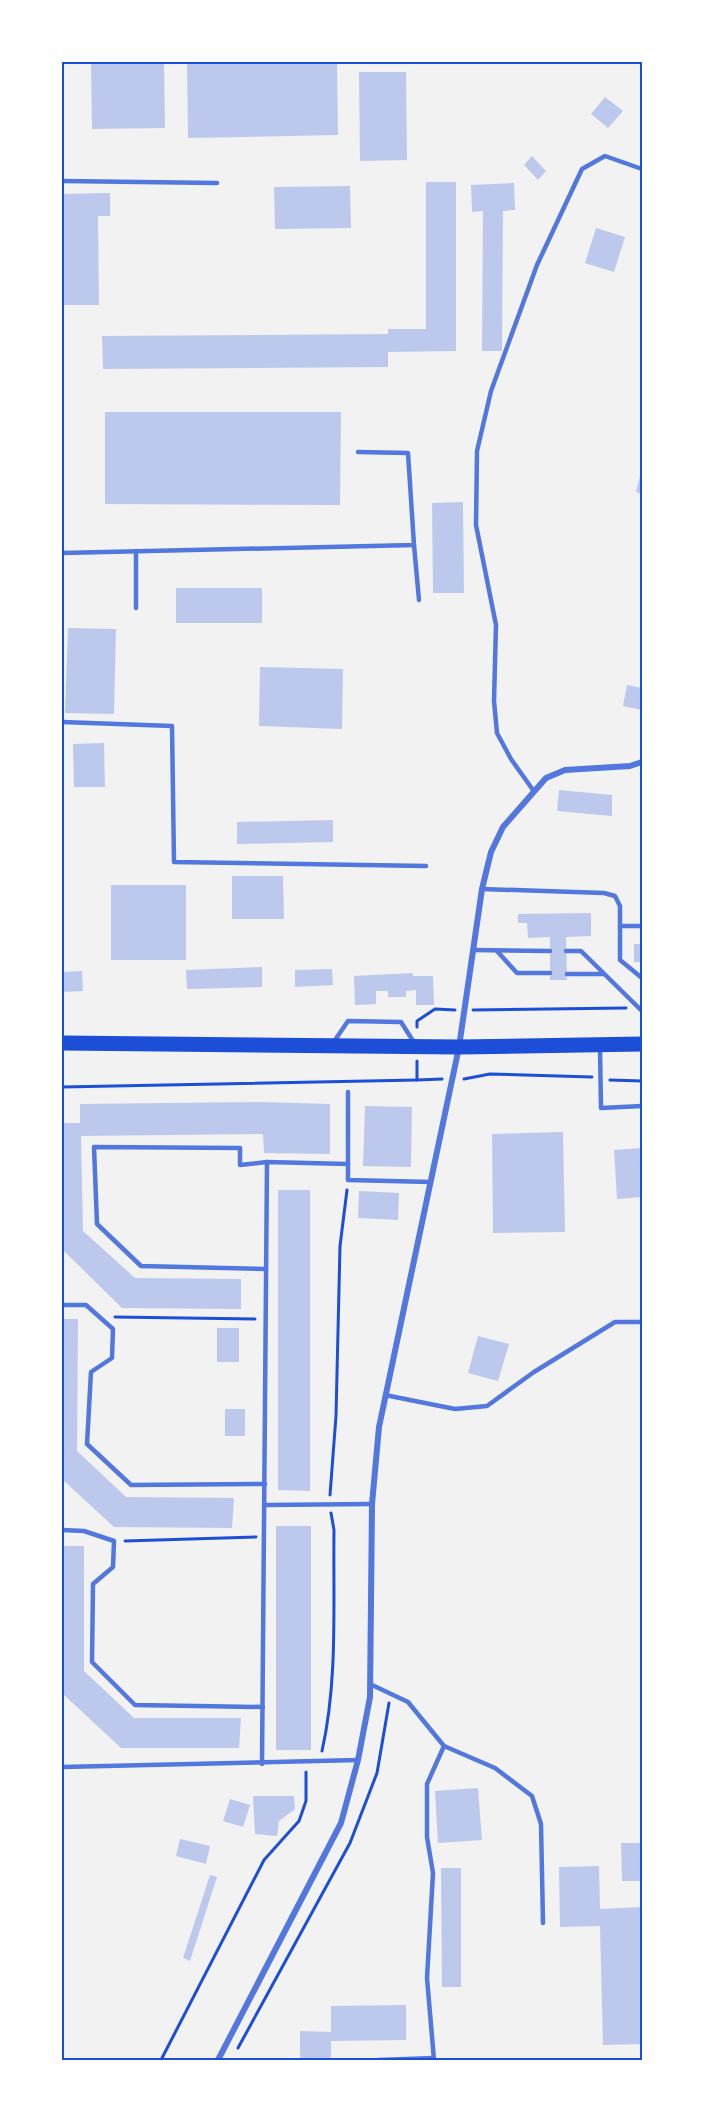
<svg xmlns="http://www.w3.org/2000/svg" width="704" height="2122" viewBox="0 0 704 2122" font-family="'Sofia Sans Condensed',sans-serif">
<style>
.building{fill:#bdc9ec}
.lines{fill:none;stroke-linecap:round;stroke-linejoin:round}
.path{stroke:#1d4ed8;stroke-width:3}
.service{stroke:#5277de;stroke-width:4.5}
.minor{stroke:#5277de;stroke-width:6}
.primary{stroke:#1d4ed8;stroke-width:15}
.neatline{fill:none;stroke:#1d4ed8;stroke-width:2}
</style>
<rect width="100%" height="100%" fill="#f2f2f2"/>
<g class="building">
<path d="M91,62H164L165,128L92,129Z"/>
<path d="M187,62H337L338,135L188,138Z"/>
<path d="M359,72H406L407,160L360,161Z"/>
<path d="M605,97L623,111L608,128L591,114Z"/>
<path d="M532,156L546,171L538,180L524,165Z"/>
<path d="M426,182H456V351L388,352V367L103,369L102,336L388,334V329H426Z"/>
<path d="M514,183L515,210L503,211L502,351H482L483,211L472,212L471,185Z"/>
<path d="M350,186L351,228L275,229L274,187Z"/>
<path d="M110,193V216H98L99,305H64L62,194Z"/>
<path d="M596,228L625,237L614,272L585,263Z"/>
<path d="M105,412H341L340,505L105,504Z"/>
<path d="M642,468V494L636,492Z"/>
<path d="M463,502L464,593H433L432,503Z"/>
<rect x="176" y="588" width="86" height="35"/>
<path d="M68,628L116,629L114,714L65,713Z"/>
<path d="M260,667L343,669L342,729L259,726Z"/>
<path d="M627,685L642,688V710L623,706Z"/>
<path d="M104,743L105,787H74L73,744Z"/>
<path d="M559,790L612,795V816L557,811Z"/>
<path d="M333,820V842L237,844V822Z"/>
<path d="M232,876H283L284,919H232Z"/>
<rect x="111" y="885" width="75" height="75"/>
<path d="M591,913V936L566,937L567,980H550V937L528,938L527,923H518V914Z"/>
<rect x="634" y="944" width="8" height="18"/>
<path d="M262,967V987L187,989L186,970Z"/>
<path d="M332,969L333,985L295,987V970Z"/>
<path d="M82,971L83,991L62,992V972Z"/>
<path d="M413,973V976H433L434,1005H416V990L406,991V997H388V991H376V1004L355,1005L354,976Z"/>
<path d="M262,1102L330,1104V1154L264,1153L263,1134L81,1136L83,1231L135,1278L241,1279V1309L122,1308L62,1249V1123H80V1104Z"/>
<path d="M365,1106L412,1107L411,1167L363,1166Z"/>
<path d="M563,1132L565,1232L493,1233L492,1134Z"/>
<path d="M642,1148V1197L617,1199L614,1150Z"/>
<path d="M278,1190H310V1491L278,1490Z"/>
<path d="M359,1191L399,1193L398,1220L358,1218Z"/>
<path d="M62,1319H78L77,1451L126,1497L234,1498L232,1528L114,1527L62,1479Z"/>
<rect x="217" y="1328" width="22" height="34"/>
<path d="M478,1336L509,1344L498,1381L468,1373Z"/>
<rect x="225" y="1409" width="20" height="27"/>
<rect x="276" y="1526" width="35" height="224"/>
<path d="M62,1546H84V1671L134,1718H241L239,1748H121L62,1693Z"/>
<path d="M478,1788L482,1840L438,1843L435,1791Z"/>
<path d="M253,1796H294L295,1809L279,1821L277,1836L255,1834Z"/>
<path d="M230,1799L250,1805L243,1827L223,1821Z"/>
<path d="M180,1839L210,1846L206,1864L176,1856Z"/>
<path d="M621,1843H642V1881H622Z"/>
<path d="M599,1866L600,1909L642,1907V2044L603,2045L600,1926L560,1927L559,1867Z"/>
<path d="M441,1868H461V1987H442Z"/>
<path d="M210,1875L217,1877L190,1961L183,1958Z"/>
<path d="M406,2005V2040L331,2041V2060H300V2031L331,2032V2006Z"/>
</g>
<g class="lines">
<g class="path">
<path d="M473,1010L626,1008"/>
<path d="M417,1027V1021L435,1009L455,1010"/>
<path d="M417,1061V1080L442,1079"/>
<path d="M464,1079L490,1074L592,1077"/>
<path d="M610,1080L642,1081"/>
<path d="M62,1087L417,1080"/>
<path d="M115,1317L255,1319"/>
<path d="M330,1495L336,1416L340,1246L347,1190"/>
<path d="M125,1541L256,1537"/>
<path d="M322,1751C338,1680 333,1604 334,1530L331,1513"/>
<path d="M238,2048L350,1843L377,1773L389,1703"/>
<path d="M161,2060L264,1860L299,1821L306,1801V1772"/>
</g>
<g class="service">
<path d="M62,181L217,183"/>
<path d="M414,545L419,600"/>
<path d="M136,551V608"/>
<path d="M62,553L414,545L408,453L358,452"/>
<path d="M62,722L172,726L174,862L426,866"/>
<path d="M533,790L511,759L497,733L494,701L496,625L476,525L477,451L491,391L537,265L582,169L605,156L642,169"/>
<path d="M482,889L604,893L615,896L620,906V926H642"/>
<path d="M620,926V960L642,978"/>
<path d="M473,950L550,951"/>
<path d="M497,951L517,973H550"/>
<path d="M566,951H581L642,1011"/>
<path d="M567,974H604"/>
<path d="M333,1043L348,1021L401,1022L415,1044"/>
<path d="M600,1048L601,1108L642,1106"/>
<path d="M348,1092V1180L431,1182"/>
<path d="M266,1269L141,1266L97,1224L94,1147L240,1148V1165L267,1162L348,1164"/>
<path d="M62,1305H86L113,1329L112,1358L91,1372L87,1444L131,1485L265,1484"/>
<path d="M385,1395L455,1409L487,1406L534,1372L615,1322H642"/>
<path d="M265,1505L372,1504"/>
<path d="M62,1530L84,1531L114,1541L113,1567L93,1584L92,1662L135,1705L263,1707"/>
<path d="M370,1684L408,1702L444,1746L495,1768L532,1796L541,1824L543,1923"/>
<path d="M262,1764L267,1162"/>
<path d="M62,1767L358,1760"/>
<path d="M378,2060L434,2058"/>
<path d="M434,2060L427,1978L433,1873L427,1837V1784L444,1746"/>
</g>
<path class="minor" d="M218,2060L341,1823L358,1760L370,1697L372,1504L379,1427L459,1047L482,889L491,852L503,827L546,778L565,770L630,766L642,762"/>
<path class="primary" d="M62,1043L459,1047L642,1044"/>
</g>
<rect width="704" height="2122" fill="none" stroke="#ffffff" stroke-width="126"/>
<rect x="63" y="63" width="578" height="1996" class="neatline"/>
</svg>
